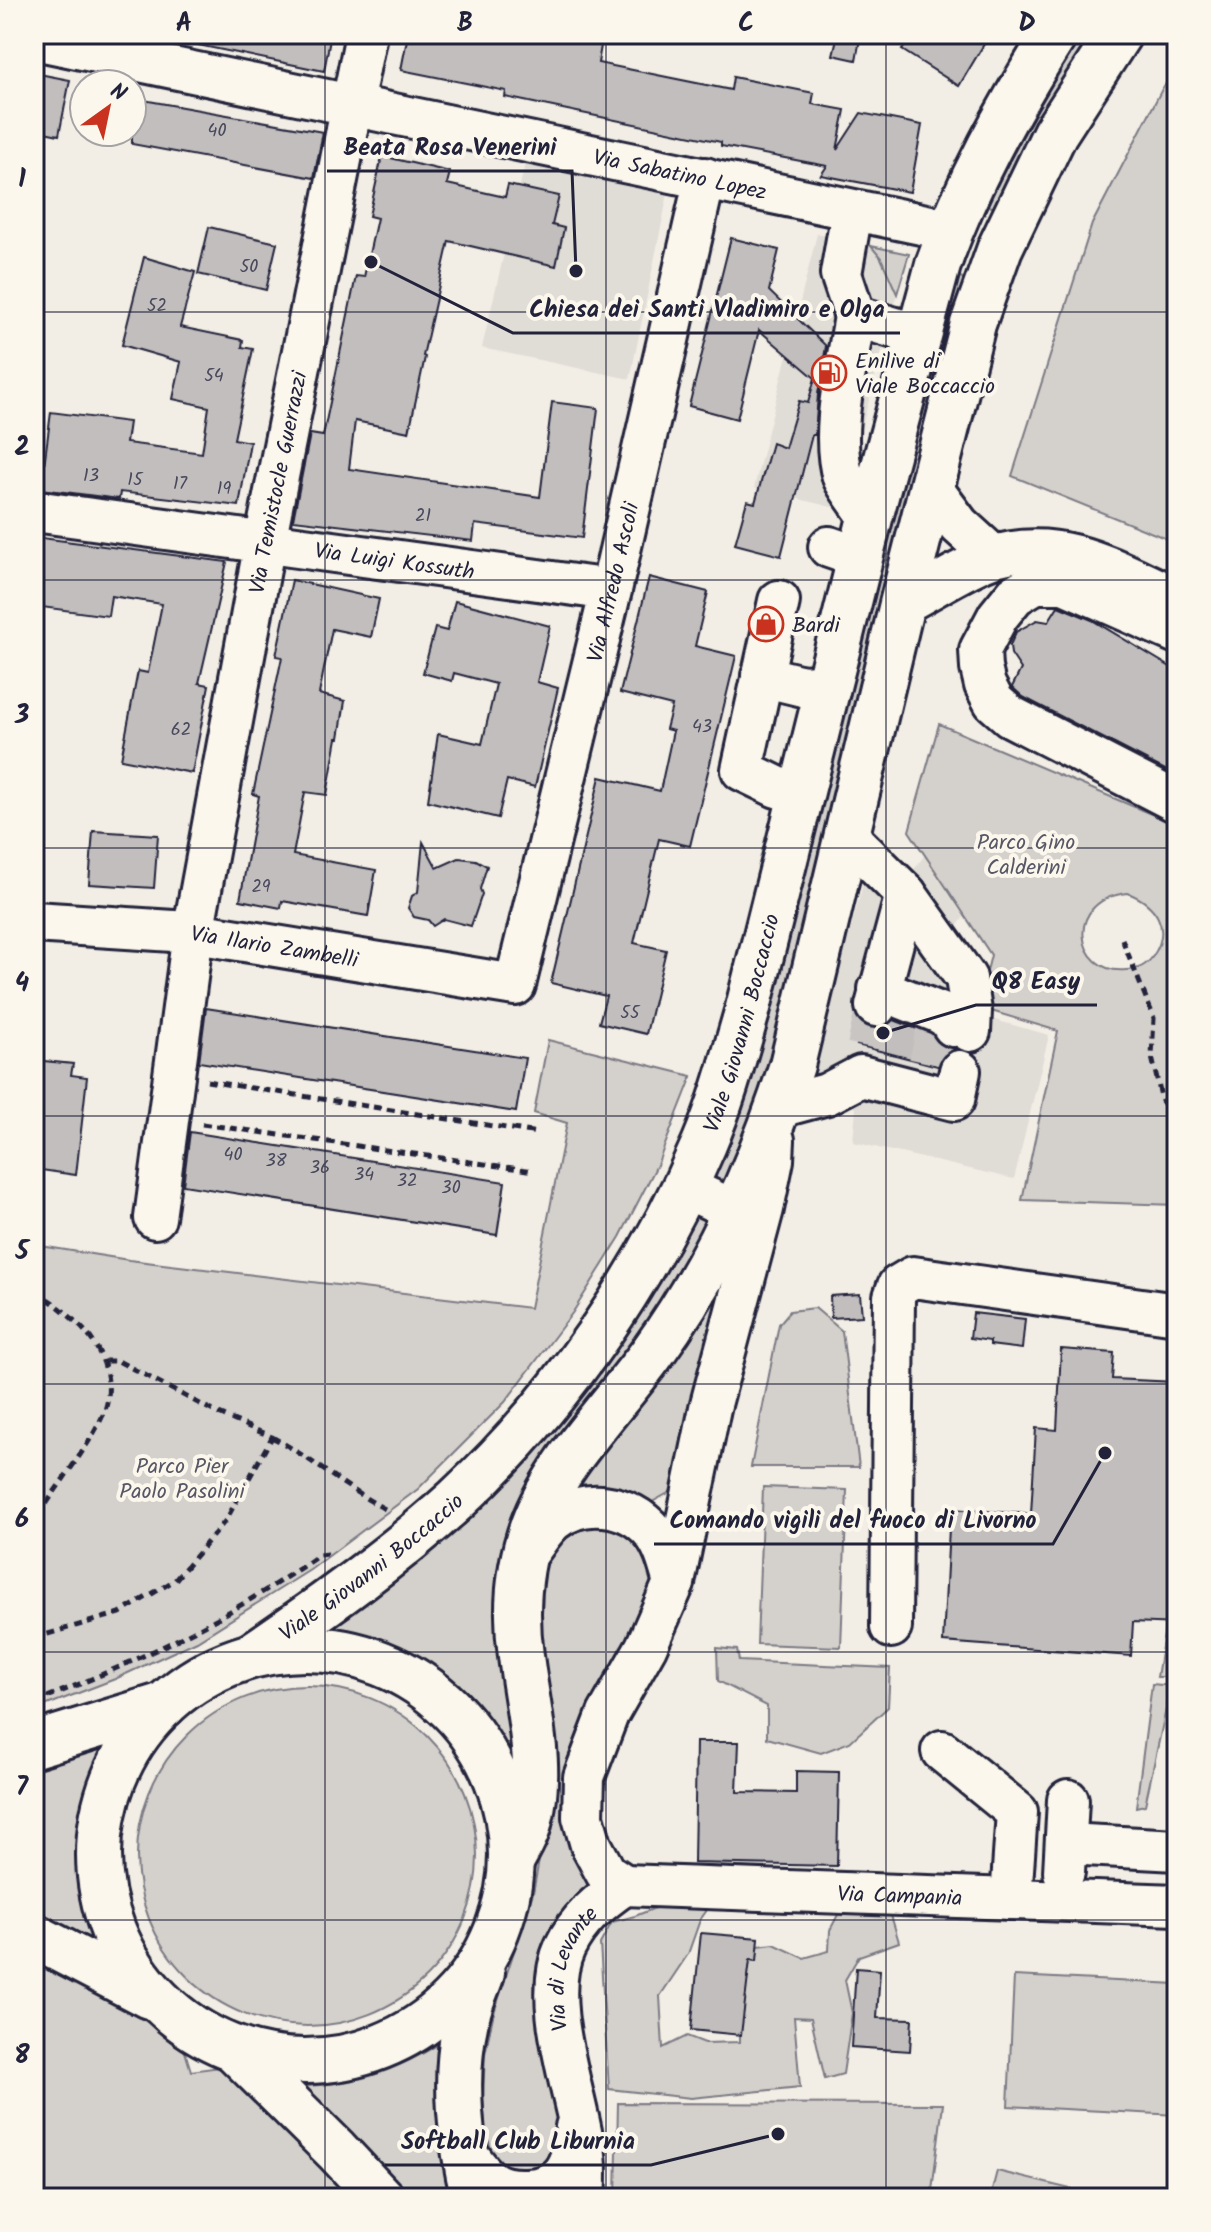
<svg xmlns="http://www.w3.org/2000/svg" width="1211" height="2232" viewBox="0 0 1211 2232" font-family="Kalam,sans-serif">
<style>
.built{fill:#e0dcd6}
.green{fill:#d4d1cc;stroke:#7b7a84;stroke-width:2;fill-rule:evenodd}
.building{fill:#c2bebe;stroke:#22223b;stroke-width:2}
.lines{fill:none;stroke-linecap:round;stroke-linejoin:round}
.minor-tunnel{stroke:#c8c5c3;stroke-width:40;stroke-dasharray:40 20;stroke-linecap:butt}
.minor-casing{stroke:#22223b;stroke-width:46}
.major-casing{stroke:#22223b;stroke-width:50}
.path{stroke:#22223b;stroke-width:5;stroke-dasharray:8 6;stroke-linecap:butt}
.minor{stroke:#fbf7ec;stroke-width:40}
.major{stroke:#fbf7ec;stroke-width:44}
.grid{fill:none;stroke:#22223b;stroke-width:2;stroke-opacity:0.55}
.labels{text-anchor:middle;stroke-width:8;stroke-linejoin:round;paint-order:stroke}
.number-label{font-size:18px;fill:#4a495c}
.street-label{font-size:22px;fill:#22223b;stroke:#fbf7ec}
.poi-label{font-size:22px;fill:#22223b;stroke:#fbf7ec;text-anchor:start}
.park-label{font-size:22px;fill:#575766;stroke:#fbf7ec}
.leader{fill:none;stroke:#22223b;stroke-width:3}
.callout-dot{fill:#22223b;stroke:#fbf7ec;stroke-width:3}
.callout-label{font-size:24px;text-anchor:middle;font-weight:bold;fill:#22223b;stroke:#fbf7ec;stroke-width:8;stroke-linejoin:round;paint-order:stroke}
.neatline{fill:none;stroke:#22223b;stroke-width:3}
.grid-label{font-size:26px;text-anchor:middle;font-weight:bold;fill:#22223b}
</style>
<rect width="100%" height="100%" fill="#f2eee5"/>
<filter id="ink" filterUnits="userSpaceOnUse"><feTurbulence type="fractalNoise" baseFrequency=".0125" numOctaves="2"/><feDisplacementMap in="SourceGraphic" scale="16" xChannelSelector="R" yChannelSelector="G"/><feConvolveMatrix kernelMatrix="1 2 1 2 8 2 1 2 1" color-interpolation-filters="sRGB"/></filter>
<g filter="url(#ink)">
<g class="built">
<path d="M525,164L668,193L630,379L482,348Z"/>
<path d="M817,234L871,246L881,258L897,294L840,509L754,488Z"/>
<path d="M874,844L973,1014L1049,1035L1014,1179L853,1142L856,1108L806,1093Z"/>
<path d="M924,856L964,917L948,939L908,878Z"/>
</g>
<g class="green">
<path d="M1070,34H1099L1000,205L994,208L984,204Z"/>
<path d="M1177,69V543L1012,476L1092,224L1162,89Z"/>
<path d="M871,246L909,254L897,294L881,258Z"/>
<path d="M949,273L966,279L938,367L787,1016L725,1191L700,1185Z"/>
<path d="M939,724L1177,825V1205L1022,1200L1058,1031L978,1007L991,955L909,831ZM1128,893C1156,904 1172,928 1153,956C1147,965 1137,970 1126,970C1075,975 1063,899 1128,893Z"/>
<path d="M548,1040L692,1076L657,1165L620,1237L573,1312L505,1402L418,1489L310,1570L197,1641L115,1679L34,1710V1245L129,1260L530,1308L567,1123L534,1113Z"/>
<path d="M692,1205L715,1218L663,1306L538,1475L519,1749L507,1750C484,1696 435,1658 379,1640C359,1634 339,1635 320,1625L360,1596Z"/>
<path d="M709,1289L723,1294L679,1487L643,1507L566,1496Z"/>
<path d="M815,1308L842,1331L859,1467H751L779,1324L790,1311Z"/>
<path d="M763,1487L847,1490L841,1647L757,1644Z"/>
<path d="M572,1520L634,1532L652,1568V1588L606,1687L591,1882L568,1907L552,1936L548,2035L560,2138L558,2150L538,2173L506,2168L492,2153L485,2127L483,2096L485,2054L493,2016L533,1893L546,1822L536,1568Z"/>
<path d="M1165,1628H1177V1654L1171,1677H1157Z"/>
<path d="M717,1648L737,1650L739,1661L890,1668L888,1707L850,1742L821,1753L767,1738V1706L718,1681Z"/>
<path d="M1152,1684L1171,1686L1145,1805L1136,1807Z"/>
<circle cx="307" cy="1856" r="170"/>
<path d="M118,1733C110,1749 99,1766 93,1783C72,1834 81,1897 101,1947L34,1921V1762Z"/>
<path d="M673,1901L712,1903L700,1920L688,1954L660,1996L663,2048L687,2036L705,2043L740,2042V1963L749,1947L774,1944L804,1958L829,1951L830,1930L842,1907L890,1912L899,1942L859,1956L845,1980L852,2013L843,2074L825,2079L811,2018L794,2017L800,2087L691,2098L609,2089L600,1944L612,1922L635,1916Z"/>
<path d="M34,1957L182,2042L191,2071L220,2067L265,2107L355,2198H34Z"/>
<path d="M1014,1976L1177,1984V2115L1008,2106Z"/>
<path d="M441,2043L437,2113L450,2198H397L294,2087C356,2084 388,2075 441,2043Z"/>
<path d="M618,2103L943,2104L931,2198H616Z"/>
<path d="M997,2171L1107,2198H990Z"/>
</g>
<g class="building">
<path d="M199,34H331L324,71L198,45Z"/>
<path d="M408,34H568L602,40L598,63L731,90L733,77L814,93L812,104L845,110L837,150L861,113L922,125L910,192L821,175L827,166L721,146V142L505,97L506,91L401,70Z"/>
<path d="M838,34H861L856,60L833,55Z"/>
<path d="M913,34H990L959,86L902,50Z"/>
<path d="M34,73L70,80L59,135L34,130Z"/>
<path d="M132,98L323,132L314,178L132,144Z"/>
<path d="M382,156L450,172L447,184L505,197L508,185L559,196L552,225L564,228L556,266L449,241L423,356L425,357L409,432L355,421L349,469L540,497L552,402L598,408L582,538L475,524L473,541L293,520L310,434L323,436L356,276L364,277L377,218L369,216Z"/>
<path d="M209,227L277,243L266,290L198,274Z"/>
<path d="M731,238L779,250L769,291L826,346L818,394L815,435H812L781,556L735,544L747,501L755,503L772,443L785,448L799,401L808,403L815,378L759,330L737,419L689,406Z"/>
<path d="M144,257L195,272L180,327L243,340L242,347L253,349L234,439L250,442L239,506L120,492L119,499L41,489L51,412L129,422L126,443L202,453L209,407L173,399L181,362L122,345Z"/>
<path d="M34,537L227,562L199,683L209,685L192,773L121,759L138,671L148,673L162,604L111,596L108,616L34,606Z"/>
<path d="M649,577L708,592L695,646L736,656L690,846L659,839L634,943L666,950L646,1034L599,1023L606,996L551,983L600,777L660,791L673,731L666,729L672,706L620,693Z"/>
<path d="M292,580L379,599L371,637L332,629L319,694L345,701L339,738H337L327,795L305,792L293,855L376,870L368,916L282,901L281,908L240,900L259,796L253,794L282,657L276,656Z"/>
<path d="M455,601L550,626L537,682L558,688L535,787L507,780L498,818L428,801L438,734L482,744L496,684L454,673L452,681L423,673L435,628L447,631Z"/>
<path d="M1058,606L1092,620L1177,671V776L1023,697L1012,687L1021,669L1011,654L1010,645L1016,632L1037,620L1048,622Z"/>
<path d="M93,831L158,835L154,888L89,884Z"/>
<path d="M423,842L437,868L459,858L476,860L487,866L480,889L482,894L471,926L444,919L433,926L428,920L414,917L408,908L412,896L418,892Z"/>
<path d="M206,1008L525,1058L516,1112L199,1062Z"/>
<path d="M894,1020L930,1034L943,1047L956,1049L943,1055L938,1066L857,1045L863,1024L871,1028H881Z"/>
<path d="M34,1060L73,1064L71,1075L87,1077L76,1175L34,1169Z"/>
<path d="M190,1132L505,1182L497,1235L183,1185Z"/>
<path d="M860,1294L862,1316L831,1318L830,1296Z"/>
<path d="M973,1313L1025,1319L1022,1349L990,1345V1341L970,1338Z"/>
<path d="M1061,1349L1114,1353L1112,1379L1177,1382V1624L1133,1622L1131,1656L943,1642L950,1509L1031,1514L1036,1428L1057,1430Z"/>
<path d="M696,1742H739L737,1792L796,1793V1771L839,1772L837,1866L694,1863Z"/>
<path d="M701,1933L759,1938L757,1961L750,1960L741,2035L691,2030Z"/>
<path d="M856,1968L880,1970L877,2018L912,2019L910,2051L851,2047Z"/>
</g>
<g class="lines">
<g class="minor-tunnel">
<path d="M867,1047L876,1006"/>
<path d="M929,1063L938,1022"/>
</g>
<g class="minor-casing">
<g id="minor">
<path id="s1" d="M34,39L950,230"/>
<path d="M852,211L841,274L855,316L918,335"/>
<path d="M855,316C848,362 829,432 843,477C845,484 864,508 870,518"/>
<path d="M931,487L959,525L993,556"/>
<path id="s2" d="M34,511L611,590"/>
<path d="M829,547L861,558"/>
<path d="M779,601L742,770L777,787L803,795"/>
<path d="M902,604C928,591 969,564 995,556C1063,536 1117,572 1177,598"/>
<path d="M1177,633L1064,583H1035L1015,595L998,616L980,650L981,668L985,685L994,702L1010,716L1177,802"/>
<path d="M762,676L803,686L830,684"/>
<path d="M848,837L906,894L876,1006"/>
<path d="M906,894L966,978L971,1011L970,1031"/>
<path id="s3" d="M34,922L189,932L515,985L611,590L705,178"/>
<path d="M879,989L940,1013L948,1018L953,1026"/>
<path d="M779,1107L827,1094L861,1076L954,1100L960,1071"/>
<path d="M684,1187L735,1211"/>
<path id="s4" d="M155,1218L193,933L265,542L366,34"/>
<path d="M526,1555C535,1544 542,1531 553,1521C583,1496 629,1503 653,1532C665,1547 669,1566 674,1583"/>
<path d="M891,1627L894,1297L898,1286L913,1277L1177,1314"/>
<path d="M942,1751L1017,1812L1011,1899"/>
<path d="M1066,1844L1177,1850"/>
<path d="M1064,1872L1068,1800"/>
<path d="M624,1885L606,1873L591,1845L583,1817L584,1777L608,1714L646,1647L674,1583L710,1408L763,1209L773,1160L774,1140"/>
<path id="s5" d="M624,1885L1177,1905"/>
<path d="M466,2152C473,2161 481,2174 491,2181C499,2187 511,2189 521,2189C563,2191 573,2163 576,2127"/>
<path id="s6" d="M585,2198C586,2183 587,2169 585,2155C578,2096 539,2002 565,1947C578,1920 599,1902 624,1885"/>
</g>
</g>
<g class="major-casing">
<g id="major">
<circle cx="305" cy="1855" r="206"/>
<path id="s7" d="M254,1654C324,1606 393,1557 456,1500C561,1403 648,1275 704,1144C722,1102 734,1057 747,1012L870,518L938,265C966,184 1009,107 1055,34"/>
<path d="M34,1745L164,1705"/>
<path d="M511,1862C517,1850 526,1837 529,1824C544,1767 528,1713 521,1656C515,1613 518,1567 533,1525C555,1464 615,1405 653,1352C715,1266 760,1166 792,1065L902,604L973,324L1000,248L1055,133L1119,34"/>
<path d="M34,1936L149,1996"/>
<path d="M234,2049L336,2150L381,2198"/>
<path d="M474,2198C460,2143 453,2076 466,2020C469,2004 477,1988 482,1973"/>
</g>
</g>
<g class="path">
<path d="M1122,939L1154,1018L1152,1057L1162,1101L1177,1120"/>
<path d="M207,1081L538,1133"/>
<path d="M202,1124L534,1171"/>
<path d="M34,1293C52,1299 65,1312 79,1325C102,1347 117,1384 103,1415C87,1451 54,1488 34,1524"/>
<path d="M272,1437C313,1459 347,1490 389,1511"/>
<path d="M34,1638L120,1613L175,1580L226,1520L272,1437L219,1414L118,1361H103"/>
<path d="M34,1702C134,1664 231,1617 319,1555L327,1554L331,1557"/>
</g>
<use href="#minor" class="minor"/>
<use href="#major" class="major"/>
</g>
</g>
<path class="grid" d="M325,34V2198M606,34V2198M886,34V2198M34,312H1177M34,580H1177M34,848H1177M34,1116H1177M34,1384H1177M34,1652H1177M34,1920H1177"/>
<defs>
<g id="fuel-ring" transform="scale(1.8)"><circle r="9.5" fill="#fbf7ec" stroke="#c8321e" stroke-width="1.5"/><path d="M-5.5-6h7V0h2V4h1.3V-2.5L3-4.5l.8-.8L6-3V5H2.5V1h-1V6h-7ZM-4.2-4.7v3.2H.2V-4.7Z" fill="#c8321e"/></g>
<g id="shop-ring" transform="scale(1.8)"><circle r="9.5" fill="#fbf7ec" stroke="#c8321e" stroke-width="1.5"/><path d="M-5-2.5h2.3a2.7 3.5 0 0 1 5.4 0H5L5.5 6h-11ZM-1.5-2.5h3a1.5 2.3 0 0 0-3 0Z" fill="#c8321e"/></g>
</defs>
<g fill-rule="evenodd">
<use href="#fuel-ring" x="829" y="373"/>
<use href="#shop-ring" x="766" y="624"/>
</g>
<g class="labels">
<g class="number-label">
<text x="217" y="136">40</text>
<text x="249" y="272">50</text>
<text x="157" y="311">52</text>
<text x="214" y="381">54</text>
<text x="91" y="481">13</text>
<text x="135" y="485">15</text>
<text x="180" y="489">17</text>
<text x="224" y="494">19</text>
<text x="423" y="521">21</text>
<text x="702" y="732">43</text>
<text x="181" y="735">62</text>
<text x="261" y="892">29</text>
<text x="630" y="1018">55</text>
<text x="233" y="1160">40</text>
<text x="276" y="1166">38</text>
<text x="320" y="1173">36</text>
<text x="364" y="1180">34</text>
<text x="407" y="1186">32</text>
<text x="451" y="1193">30</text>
</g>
<g class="street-label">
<text dy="8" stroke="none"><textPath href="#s1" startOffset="660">Via Sabatino Lopez</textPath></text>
<text dy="8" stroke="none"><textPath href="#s4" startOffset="746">Via Temistocle Guerrazzi</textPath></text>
<text dy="8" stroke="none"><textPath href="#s2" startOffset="364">Via Luigi Kossuth</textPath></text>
<text dy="8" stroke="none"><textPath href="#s3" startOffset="900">Via Alfredo Ascoli</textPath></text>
<text dy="8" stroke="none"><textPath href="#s3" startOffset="242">Via Ilario Zambelli</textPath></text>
<text dy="8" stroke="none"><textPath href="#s7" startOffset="818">Viale Giovanni Boccaccio</textPath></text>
<text dy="8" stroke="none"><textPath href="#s7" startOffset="146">Viale Giovanni Boccaccio</textPath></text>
<text dy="8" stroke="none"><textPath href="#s5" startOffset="276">Via Campania</textPath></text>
<text dy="8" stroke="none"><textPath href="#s6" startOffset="236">Via di Levante</textPath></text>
</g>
<g class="poi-label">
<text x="855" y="368">Enilive di<tspan x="855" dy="25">Viale Boccaccio</tspan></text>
<text x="792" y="632">Bardi</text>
</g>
<g class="park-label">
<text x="1026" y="849">Parco Gino<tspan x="1026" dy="25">Calderini</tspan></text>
<text x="182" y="1473">Parco Pier<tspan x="182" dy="25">Paolo Pasolini</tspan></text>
</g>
</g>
<path class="leader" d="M576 271L572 171H327M371 262L513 333H900M883 1033L976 1005H1097M1105 1453L1053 1544H654M778 2134L651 2165H385"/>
<g class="callout-dot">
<circle cx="576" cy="271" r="8"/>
<circle cx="371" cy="262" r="8"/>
<circle cx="883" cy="1033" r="8"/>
<circle cx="1105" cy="1453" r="8"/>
<circle cx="778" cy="2134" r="8"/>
</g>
<g class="callout-label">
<text x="450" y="155">Beata Rosa Venerini</text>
<text x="707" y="317">Chiesa dei Santi Vladimiro e Olga</text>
<text x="1036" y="989">Q8 Easy</text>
<text x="853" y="1528">Comando vigili del fuoco di Livorno</text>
<text x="518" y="2149">Softball Club Liburnia</text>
</g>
<rect width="1211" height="2232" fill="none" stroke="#fbf7ec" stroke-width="88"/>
<g transform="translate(108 108) rotate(33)"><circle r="38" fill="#fbf7ec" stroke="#a4a2a5" stroke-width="2"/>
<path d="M0-6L14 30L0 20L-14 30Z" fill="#c8321e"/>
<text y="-12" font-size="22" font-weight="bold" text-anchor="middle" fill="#22223b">N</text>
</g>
<rect x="44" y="44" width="1123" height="2144" class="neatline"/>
<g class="grid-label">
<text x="184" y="31">A</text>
<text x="465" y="31">B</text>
<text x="746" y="31">C</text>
<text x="1027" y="31">D</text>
<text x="22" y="187">1</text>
<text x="22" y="455">2</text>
<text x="22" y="723">3</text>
<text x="22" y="991">4</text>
<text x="22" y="1259">5</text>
<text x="22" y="1527">6</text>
<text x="22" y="1795">7</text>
<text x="22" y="2063">8</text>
</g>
</svg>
